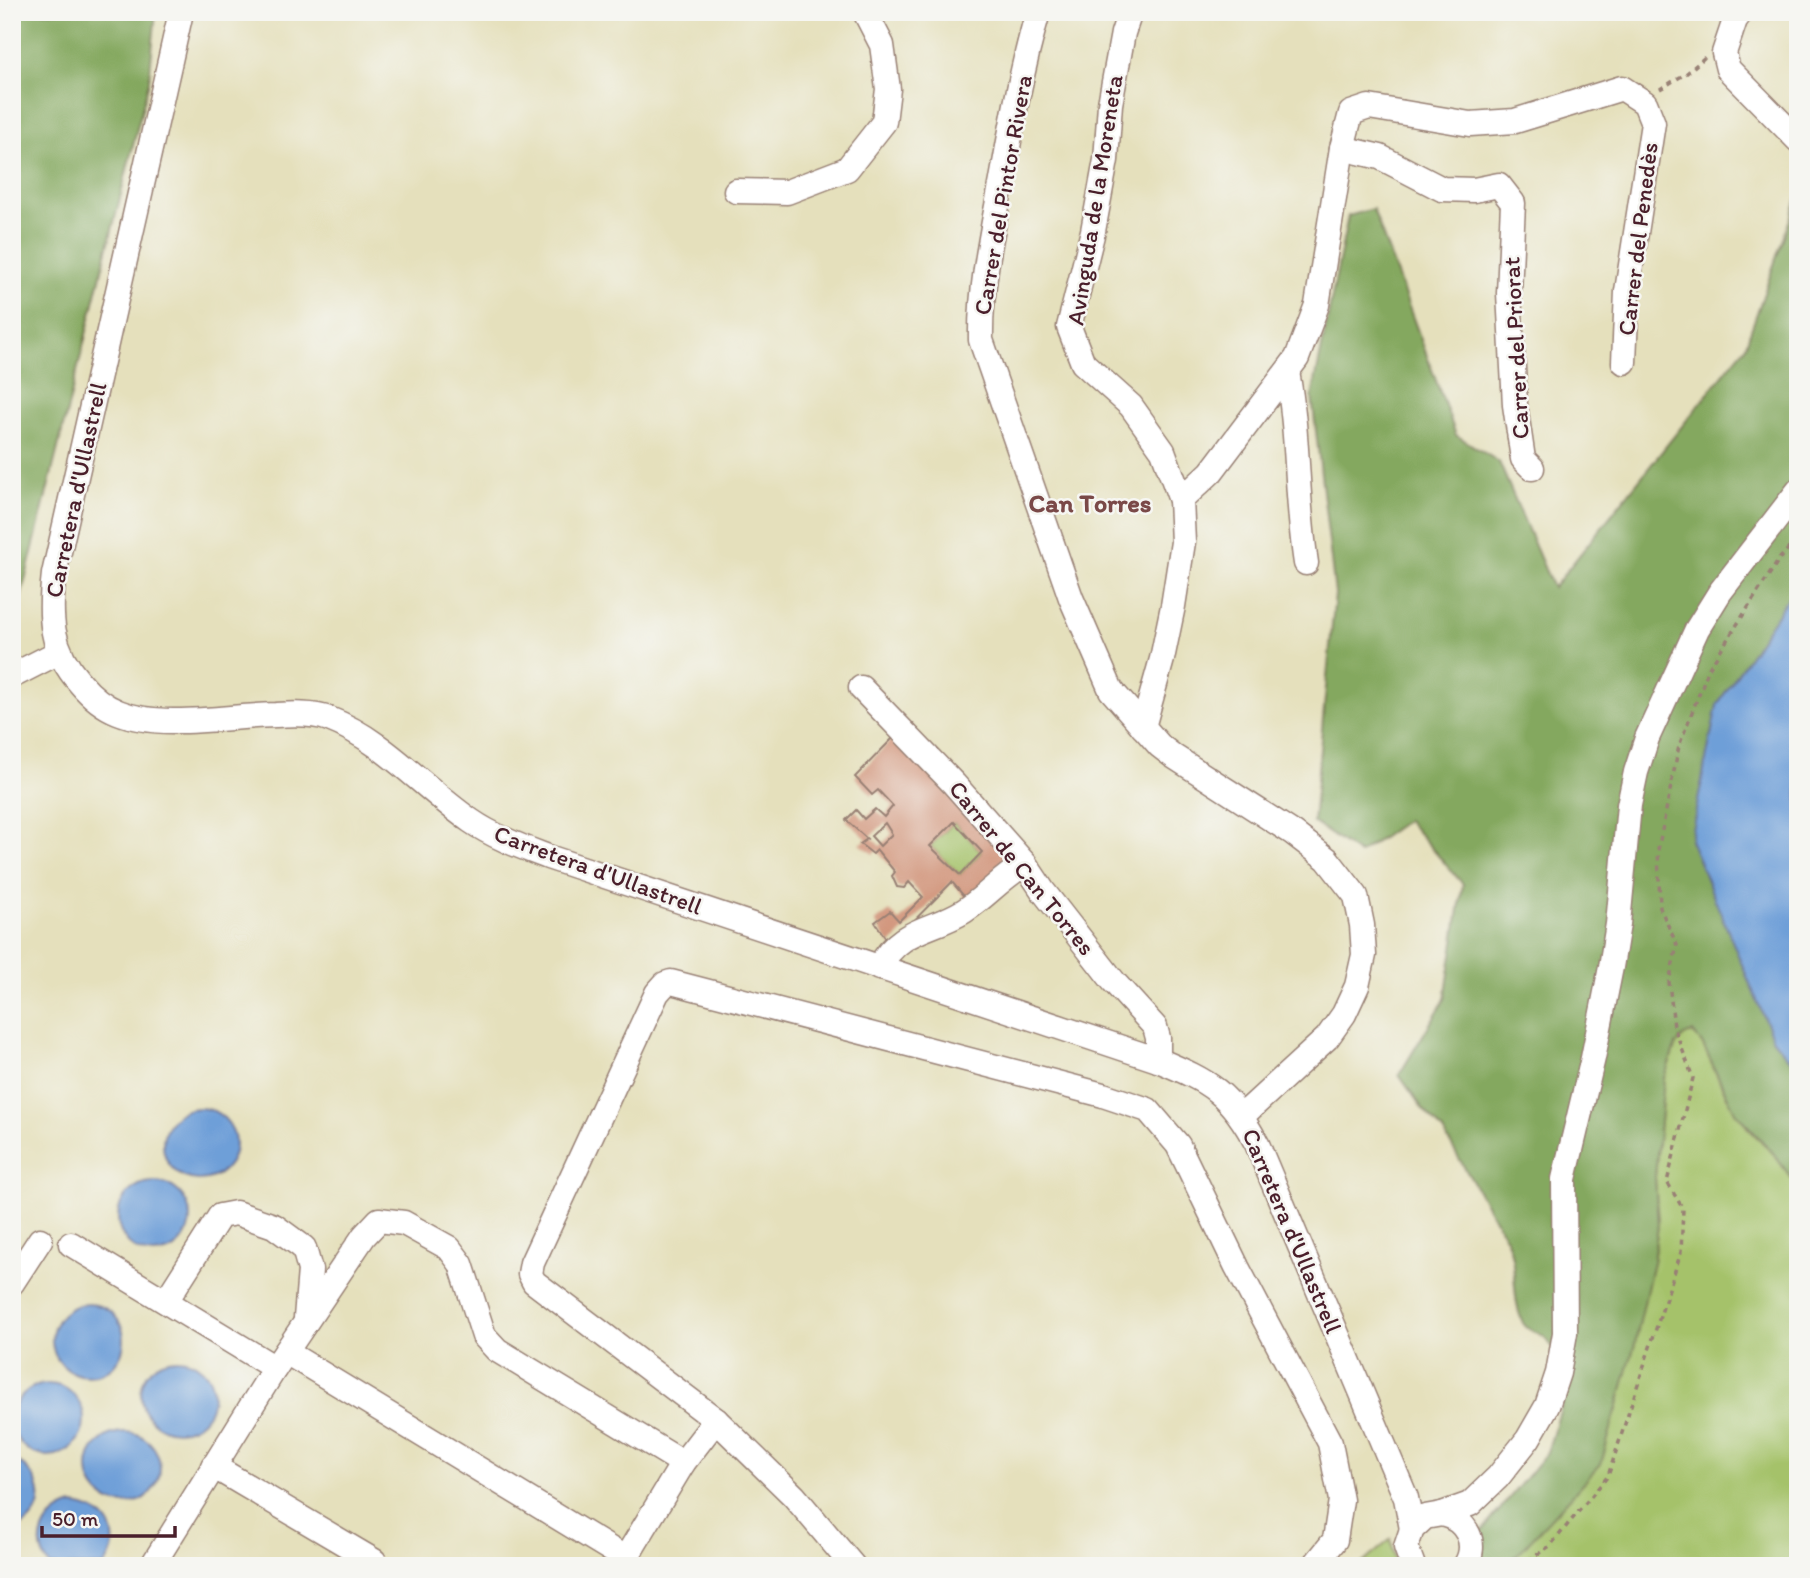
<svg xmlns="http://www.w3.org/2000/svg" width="1810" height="1578" viewBox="0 0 1810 1578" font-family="Itim,sans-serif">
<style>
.green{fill:#a5c26a;stroke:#78704a;stroke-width:2}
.forest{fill:#84a85e;stroke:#676444;stroke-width:2}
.water{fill:#6e9fd8;stroke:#5c5f82;stroke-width:2}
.building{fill:#d2967d;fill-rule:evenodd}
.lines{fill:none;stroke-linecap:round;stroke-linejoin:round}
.minor-casing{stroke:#988074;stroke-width:27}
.path{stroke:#988074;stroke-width:3.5;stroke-dasharray:5 5;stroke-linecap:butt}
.minor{stroke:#fff;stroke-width:24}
.labels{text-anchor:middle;stroke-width:5;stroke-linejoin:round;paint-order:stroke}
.street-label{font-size:24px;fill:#4a1f2b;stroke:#f6f6f2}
.neighbourhood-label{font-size:26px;font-weight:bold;fill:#7a4948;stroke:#f6f6f2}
</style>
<rect width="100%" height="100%" fill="#f6f6f2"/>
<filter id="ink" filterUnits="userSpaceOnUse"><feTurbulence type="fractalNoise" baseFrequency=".0143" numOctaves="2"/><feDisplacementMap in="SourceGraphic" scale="14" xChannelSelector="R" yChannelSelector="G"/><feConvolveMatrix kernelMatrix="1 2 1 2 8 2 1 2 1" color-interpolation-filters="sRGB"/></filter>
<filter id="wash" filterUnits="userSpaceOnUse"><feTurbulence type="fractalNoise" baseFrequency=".00686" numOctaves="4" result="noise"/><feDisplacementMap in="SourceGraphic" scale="28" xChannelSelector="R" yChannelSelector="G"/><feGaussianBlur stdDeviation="1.57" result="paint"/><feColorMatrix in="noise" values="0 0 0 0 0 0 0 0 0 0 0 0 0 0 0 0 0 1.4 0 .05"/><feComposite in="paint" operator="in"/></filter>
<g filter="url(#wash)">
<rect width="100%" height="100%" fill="#e5e0bc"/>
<g class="green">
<path d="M954,822L982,852L960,875L930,846Z"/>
<path d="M1693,1032L1703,1045L1726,1095L1747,1127L1773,1153L1798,1187V1566H1512L1514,1558L1617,1410L1653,1262L1658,1225L1655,1177L1664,1078L1676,1044L1684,1036Z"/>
<path d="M1391,1539L1396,1566H1359Z"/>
</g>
<g class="forest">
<path d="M12,12H156L149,81L17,613L12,618Z"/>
<path d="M1798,196V583L1717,705L1773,1039L1798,1069V1187L1773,1153L1735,1112L1703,1045L1693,1032L1684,1036L1676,1044L1664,1078L1655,1177L1658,1225L1653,1262L1635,1344L1601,1464L1514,1558L1512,1566H1472L1479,1535L1547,1452L1571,1377C1564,1367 1552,1342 1543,1336C1535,1330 1526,1331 1522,1321C1511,1295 1518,1266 1507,1240L1443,1131L1423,1109L1399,1075L1445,999L1463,884L1407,820L1359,854L1313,822L1335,594L1312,397L1348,216L1373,209L1456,435L1499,462L1553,588L1745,347Z"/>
</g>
<g class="water">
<path d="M1798,583V1069L1773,1039L1690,840L1717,705Z"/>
<circle cx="199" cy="1144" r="36"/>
<circle cx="154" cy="1218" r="36"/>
<circle cx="88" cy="1340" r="36"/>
<circle cx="177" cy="1395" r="36"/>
<circle cx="48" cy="1420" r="36"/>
<circle cx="124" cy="1468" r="36"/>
<path d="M12,1459C46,1474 51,1518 12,1530Z"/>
<path d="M73,1505C107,1508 126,1536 104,1566H50C30,1541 45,1513 73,1505Z"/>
</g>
<g id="blocks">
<path class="building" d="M895,736L1011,861L968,901L952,882L890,945L875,922L890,911L899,921L923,897L909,882L904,888L897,887L892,876L895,872L877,850L873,854L860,844L867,839L846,820L856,810L864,819L875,809L884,817L893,806L878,790L872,795L855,777ZM954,822L982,852L960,875L930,846ZM885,823L892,834L880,846L871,836Z"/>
</g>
</g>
<g filter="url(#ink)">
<use href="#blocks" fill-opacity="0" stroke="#988074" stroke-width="2"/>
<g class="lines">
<g class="minor-casing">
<g id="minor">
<path d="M181,12L54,574C49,617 50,649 80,683C90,695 103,706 118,712C162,730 229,716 276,715C292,714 314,713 329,719C384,740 423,788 471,821C494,837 522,847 548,857L1158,1060C1211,1082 1230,1093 1257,1144L1406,1498L1412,1529"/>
<path d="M1038,12C1022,67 1012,124 1002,180C992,233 980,286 981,340L1071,598L1111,690L1160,746L1173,756L1293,833L1327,859L1356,896L1362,925L1364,955L1357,986L1344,1014L1327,1038L1242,1116"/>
<path d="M1130,12L1123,33L1110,104L1106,160L1093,231L1069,327L1083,363L1131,406L1163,451L1181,500L1183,542L1173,606L1162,659L1143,727"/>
<path d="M1741,12L1735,20L1724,53L1728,69L1798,140"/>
<path d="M1342,148L1380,157L1442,189L1474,190L1499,185L1513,203L1509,293L1515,405L1523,459L1532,468"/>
<path d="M736,191L787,192L847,169L884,122L888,89L882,45L865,12"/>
<path d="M1287,372C1299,435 1296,500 1306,563"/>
<path d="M1181,500L1211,472L1297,358L1317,305L1342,148L1351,113L1369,107L1470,124L1515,121L1622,88L1645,103L1653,123L1627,291L1624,362"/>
<path d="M12,676L59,652"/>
<path d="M861,688L954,784L1025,864L1043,891L1114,982L1155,1027L1158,1038V1060"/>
<path d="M879,968C899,928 932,931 964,911C986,897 1002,877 1025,864"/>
<path d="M71,1244L275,1368"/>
<path d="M12,1283L40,1240"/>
<path d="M166,1301L220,1216L236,1213L274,1226L304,1248L310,1270L306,1318"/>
<path d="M286,1352L625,1558"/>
<path d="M716,1420L534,1282L530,1274L532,1263L657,993L665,984L671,982L1103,1095L1148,1110L1178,1145L1237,1267L1330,1443L1341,1500L1335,1540L1314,1566"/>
<path d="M213,1466L374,1561"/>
<path d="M1442,1514C1467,1520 1479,1544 1465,1566"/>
<path d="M152,1566L275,1368L364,1236L379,1220L404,1223L449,1248L461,1264L484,1336L497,1350L683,1463"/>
<path d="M621,1566L683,1463L716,1420L794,1496L853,1566"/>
<path d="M1413,1566L1406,1547L1412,1529L1425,1517L1442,1514L1470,1504L1498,1477L1528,1439L1547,1406L1558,1373L1565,1333L1564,1179L1593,1058L1611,967L1618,924L1629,805L1636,772L1647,738L1697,629L1720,592L1798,491"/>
</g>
</g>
<g class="path">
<path d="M1660,89L1687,73L1705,57"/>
<path d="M1520,1566L1550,1546L1608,1476L1681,1252L1683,1209L1667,1182L1693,1078L1674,1027L1669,982L1677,945L1660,908L1658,850L1679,746L1709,668L1780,558L1798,538"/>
</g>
<use href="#minor" class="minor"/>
</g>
</g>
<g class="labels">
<g class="street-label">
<text transform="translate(1003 195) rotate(-80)" y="8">Carrer del Pintor Rivera</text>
<text transform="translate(1095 200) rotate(-81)" y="8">Avinguda de la Moreneta</text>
<text transform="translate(1638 239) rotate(-83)" y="8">Carrer del Penedès</text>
<text transform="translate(1516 348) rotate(-93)" y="8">Carrer del Priorat</text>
<text transform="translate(76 490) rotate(-78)" y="8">Carretera d'Ullastrell</text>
<text transform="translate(1022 868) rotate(51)" y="8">Carrer de Can Torres</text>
<text transform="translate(598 870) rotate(20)" y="8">Carretera d'Ullastrell</text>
<text transform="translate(1292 1231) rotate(67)" y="8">Carretera d'Ullastrell</text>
</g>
<g class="neighbourhood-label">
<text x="1090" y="512">Can Torres</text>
</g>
</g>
<rect width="1810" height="1578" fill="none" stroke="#f6f6f2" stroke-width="42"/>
<path d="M42 1526v10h133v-10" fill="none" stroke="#4a1f2b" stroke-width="3.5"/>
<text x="52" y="1526" font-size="21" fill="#4a1f2b" stroke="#f6f6f2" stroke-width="5" paint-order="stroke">50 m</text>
</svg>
